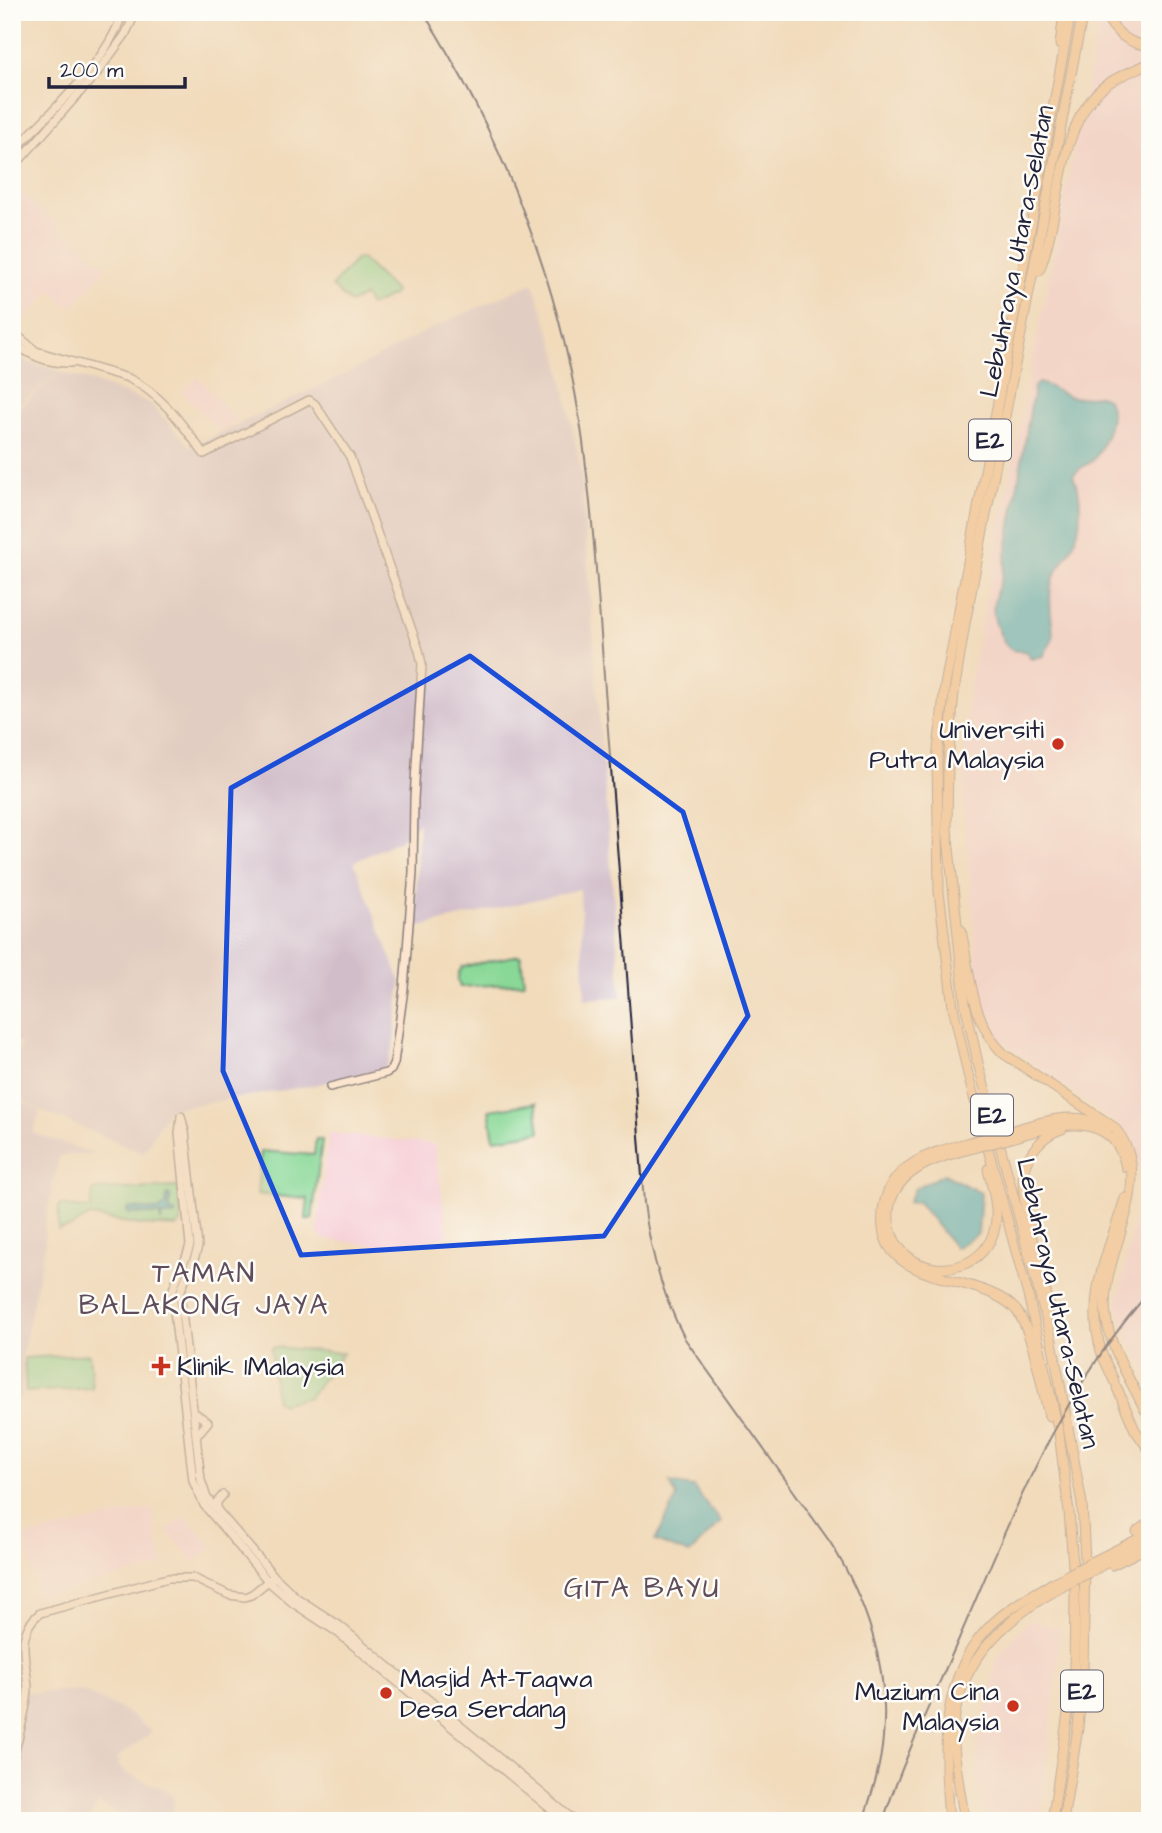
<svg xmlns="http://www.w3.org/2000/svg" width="1162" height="1833" viewBox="0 0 1162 1833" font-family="'Architects Daughter',sans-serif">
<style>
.built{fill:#f6cfd7}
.industrial{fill:#d1bdc9}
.green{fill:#89d897;stroke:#567d69;stroke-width:2}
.water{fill:#3eacbc;stroke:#30677c;stroke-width:2}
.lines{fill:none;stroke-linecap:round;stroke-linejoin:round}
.secondary-casing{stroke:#8a7e7b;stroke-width:10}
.highway-casing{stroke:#8a7e7b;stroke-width:11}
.secondary{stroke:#fbe5cf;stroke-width:7}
.highway{stroke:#f6be87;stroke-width:9}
.rail{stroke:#22223b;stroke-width:2}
.highway-bridge-casing{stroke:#8a7e7b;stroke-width:11;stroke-linecap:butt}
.highway-bridge{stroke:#f6be87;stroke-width:9}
.marked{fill:none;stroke:#1d4ed8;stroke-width:5;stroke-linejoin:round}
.poi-dot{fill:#c8321e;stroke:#fdfcf7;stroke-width:2.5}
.labels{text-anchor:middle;stroke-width:5;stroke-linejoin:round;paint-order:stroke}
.shield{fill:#fdfcf7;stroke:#646373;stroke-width:2}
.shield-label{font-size:24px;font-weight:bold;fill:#22223b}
.street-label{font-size:26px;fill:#22223b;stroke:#fdfcf7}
.poi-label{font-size:26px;fill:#22223b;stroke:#fdfcf7;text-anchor:end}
.neighbourhood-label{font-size:28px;letter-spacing:2px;fill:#5e4c5b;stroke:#fdfcf7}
</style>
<rect width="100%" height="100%" fill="#fdfcf7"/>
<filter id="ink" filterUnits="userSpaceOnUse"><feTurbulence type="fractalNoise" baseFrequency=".0143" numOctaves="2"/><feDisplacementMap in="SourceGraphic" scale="14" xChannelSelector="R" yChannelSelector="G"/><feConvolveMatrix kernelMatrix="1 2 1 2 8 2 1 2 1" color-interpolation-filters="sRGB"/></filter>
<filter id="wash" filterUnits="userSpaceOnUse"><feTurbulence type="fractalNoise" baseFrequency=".00686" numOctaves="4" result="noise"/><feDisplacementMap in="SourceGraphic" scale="28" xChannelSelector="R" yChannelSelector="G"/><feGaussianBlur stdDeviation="1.57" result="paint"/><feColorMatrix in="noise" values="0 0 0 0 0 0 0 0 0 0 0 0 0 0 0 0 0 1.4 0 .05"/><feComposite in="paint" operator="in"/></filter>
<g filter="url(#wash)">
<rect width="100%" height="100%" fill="#f1dbbb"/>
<g class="built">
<path d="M1101,12H1150V1375L1128,1340V1327L1120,1319L1117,1304L1138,1204L1139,1159L1125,1130L996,1037L981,1010L963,799L968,690Z"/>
<path d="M12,184L107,267L71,309L51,291L19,327L12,321Z"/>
<path d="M198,377L237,420L219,431L182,392Z"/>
<path d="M329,1133L434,1144L448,1235L397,1248L324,1239L317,1232Z"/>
<path d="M152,1508L163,1566L38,1597L24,1537Z"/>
<path d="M184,1515L213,1547L195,1562L167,1531Z"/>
<path d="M1029,1619L1061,1630L1040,1821H984L976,1757L997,1657Z"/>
</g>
<g class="industrial">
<path d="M533,283L557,352L580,465L621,997L585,999L580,889L415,928L419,822L400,840L354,862L401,983L393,1048L388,1063L382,1070L309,1086L169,1109L143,1153L35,1108L40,1112L33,1133L95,1154L59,1156L44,1228L45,1245L22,1356V1397L12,1399V1098L35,1107L12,1094V1067L21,1044L12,1039V413L60,372L88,380L150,403L190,447L347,373L432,328Z"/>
<path d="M12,349L29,362L60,371L12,410Z"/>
<path d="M12,1689L30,1693L80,1690L125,1711L152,1732L116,1759L120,1762L118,1766L128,1774L164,1789L174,1798L173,1820L128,1821L99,1803L87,1821H12Z"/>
</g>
<g class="green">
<path d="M361,258L395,291L393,295L370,306L364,296L350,303L332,286L356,259Z"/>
<path d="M518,955L521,956L524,983L460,987C456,980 457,974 462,967Z"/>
<path d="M536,1103L540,1132L494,1139L489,1110Z"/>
<path d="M316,1139L322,1140L312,1219H306L308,1199L257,1194L261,1151L314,1155Z"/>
<path d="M179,1187L182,1220L177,1227L140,1225L90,1216L71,1227L58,1230L59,1205L91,1209L93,1190Z"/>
<path d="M274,1347L343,1353L309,1397L281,1404L276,1401L271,1349Z"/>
<path d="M89,1354L92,1388L26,1392L24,1358Z"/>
</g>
<g class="water">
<path d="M1038,383C1050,384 1060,395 1073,397C1082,399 1092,395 1100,396C1124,401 1103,448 1094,459C1087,466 1078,467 1073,476C1083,494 1082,527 1073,545C1066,561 1053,571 1051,588C1048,605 1053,621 1053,637C1052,645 1045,649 1044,656L1031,659L1027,652C1021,650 1014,652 1010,649C1005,646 1003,639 1000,634C990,614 992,599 1002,579L1034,387Z"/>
<path d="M944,1174L981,1193L978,1234L955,1248L918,1202L908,1203L915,1188Z"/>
<path d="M167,1195H170V1211L175,1212V1216H162L161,1222L160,1215L128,1213L127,1210L131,1208L159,1210L166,1205Z"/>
<path d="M670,1483L693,1487L721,1522L689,1554L655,1541L677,1497Z"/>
</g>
</g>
<g filter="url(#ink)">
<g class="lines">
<g class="secondary-casing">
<g id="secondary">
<path d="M12,153C49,112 106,66 123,12"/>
<path d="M12,169L97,73L125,35L136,12"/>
<path d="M12,331L36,351L128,378C162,394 182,424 204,454L309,400L315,404L350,457L419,650L422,664L414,799L413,873L404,988L394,1063L391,1070L386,1073L330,1087"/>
<path d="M12,341C29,356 48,364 71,363"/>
<path d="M181,1116L185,1132L198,1246C195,1263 184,1277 180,1294L201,1480L207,1498L218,1511L274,1576L297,1598L340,1626L575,1821"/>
<path d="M181,1117L179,1133L190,1245C186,1262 176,1276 172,1293L193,1481L204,1505L268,1581L293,1603L337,1632L565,1821"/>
<path d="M194,1412L208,1422L197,1435"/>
<path d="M217,1509V1502L223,1495"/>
<path d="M12,1764C16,1744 28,1707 28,1689C27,1661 14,1633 40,1613L168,1578H193L229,1595L245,1597L251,1595L272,1578"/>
</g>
</g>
<g class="highway-casing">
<g id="highway">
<path d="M1104,12C1114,32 1127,44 1150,46"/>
<path d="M1060,45L1064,12"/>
<path d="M1039,271C1061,217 1055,141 1094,96C1108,79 1131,72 1150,63"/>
<path d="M961,930C970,972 971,1023 1004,1054L1114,1127C1162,1183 1097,1254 1106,1316C1110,1349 1131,1381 1145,1410"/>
<path d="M1003,1133C1037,1124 1075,1107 1108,1128"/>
<path d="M1004,1140C1047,1128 1112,1103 1126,1167"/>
<path d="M973,1141C936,1152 892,1161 884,1205C868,1291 981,1269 1016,1310C1033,1331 1042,1389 1049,1416"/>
<path d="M974,1148C937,1157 885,1172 889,1221C890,1235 898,1249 910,1258C940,1280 987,1266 995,1227C999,1207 992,1188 988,1169"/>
<path d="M1050,1308C1043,1278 1018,1198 1024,1171C1028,1152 1043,1135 1062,1129"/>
<path d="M1114,1381C1110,1371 1104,1361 1101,1351C1085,1294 1109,1251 1125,1198"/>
<path d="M1117,1388L1135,1430L1150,1451"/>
<path d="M1148,1417L1150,1420"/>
<path d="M1137,1531L1150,1522"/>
<path d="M1090,1563L1136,1540L1150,1529"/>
<path d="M1112,1565L1150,1546"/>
<path d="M1094,1570L1150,1537"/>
<path d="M949,1821C944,1752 938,1675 993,1623C1012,1605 1034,1594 1056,1581"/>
<path d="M965,1821C961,1796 956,1771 954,1745C949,1671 1000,1621 1060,1588"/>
<path d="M1052,1821L1074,1673L1075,1593L1069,1512L1059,1433L1029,1299L969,1079L953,1007L939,892L937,759L945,685L1071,12"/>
<path d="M1063,1821L1078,1728L1083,1673L1085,1560L1082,1503L1052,1341L978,1063L965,1003L947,828L948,763L954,692L965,624L1083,12"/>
</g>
</g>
<use href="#secondary" class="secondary"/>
<use href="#highway" class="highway"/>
<g class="rail">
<path d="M423,12C504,140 563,291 583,442C596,542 601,642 609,743C621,896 633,1050 644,1203C650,1252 662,1295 685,1339L830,1542C866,1599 890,1668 883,1737C881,1766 872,1793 863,1821"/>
<path d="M883,1821C904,1757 934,1696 961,1634C1014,1511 1060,1393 1150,1291"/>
</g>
<g class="highway-bridge-casing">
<g id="highway-bridge">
<path d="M973,1141L1003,1133"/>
<path d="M974,1148L1004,1140"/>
<path d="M1056,1581L1090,1563"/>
<path d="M1060,1588L1094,1570"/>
</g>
</g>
<use href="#highway-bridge" class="highway-bridge"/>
</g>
</g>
<path d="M0 0H1162V1833H0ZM470,656L683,812L748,1016L604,1236L301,1255L223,1071L231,788Z" fill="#f1dbbb" fill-opacity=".55" fill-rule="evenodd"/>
<path class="marked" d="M470,656L683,812L748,1016L604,1236L301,1255L223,1071L231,788Z"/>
<g class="poi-dot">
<circle cx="1058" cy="744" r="7"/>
<path d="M157.5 1355.5h7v7h7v7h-7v7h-7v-7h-7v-7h7z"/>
<circle cx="386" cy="1693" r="7"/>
<circle cx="1013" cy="1706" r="7"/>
</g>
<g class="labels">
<g class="shield">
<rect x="969" y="419.5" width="42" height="41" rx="5"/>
<rect x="971" y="1094.5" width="42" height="41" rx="5"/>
<rect x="1061" y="1670.5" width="42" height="41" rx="5"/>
</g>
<g class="shield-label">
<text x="990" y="448">E2</text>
<text x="992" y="1123">E2</text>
<text x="1082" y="1699">E2</text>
</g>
<g class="street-label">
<text transform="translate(1016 251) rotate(-79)" y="9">Lebuhraya Utara–Selatan</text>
<text transform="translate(1059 1303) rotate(77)" y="9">Lebuhraya Utara–Selatan</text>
</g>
<g class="poi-label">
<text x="1044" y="738">Universiti<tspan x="1044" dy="30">Putra Malaysia</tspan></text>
<text x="177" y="1375" text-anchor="start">Klinik 1Malaysia</text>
<text x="400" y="1687" text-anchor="start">Masjid At-Taqwa<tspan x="400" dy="30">Desa Serdang</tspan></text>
<text x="999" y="1700">Muzium Cina<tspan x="999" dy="30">Malaysia</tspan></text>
</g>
<g class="neighbourhood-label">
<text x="204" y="1282">TAMAN<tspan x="204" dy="32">BALAKONG JAYA</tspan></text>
<text x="642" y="1597">GITA BAYU</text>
</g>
</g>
<rect width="1162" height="1833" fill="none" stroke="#fdfcf7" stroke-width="42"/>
<path d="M49 77v10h136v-10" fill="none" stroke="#22223b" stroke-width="3.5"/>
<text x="60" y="77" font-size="21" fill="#22223b" stroke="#fdfcf7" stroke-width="5" paint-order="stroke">200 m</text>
</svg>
